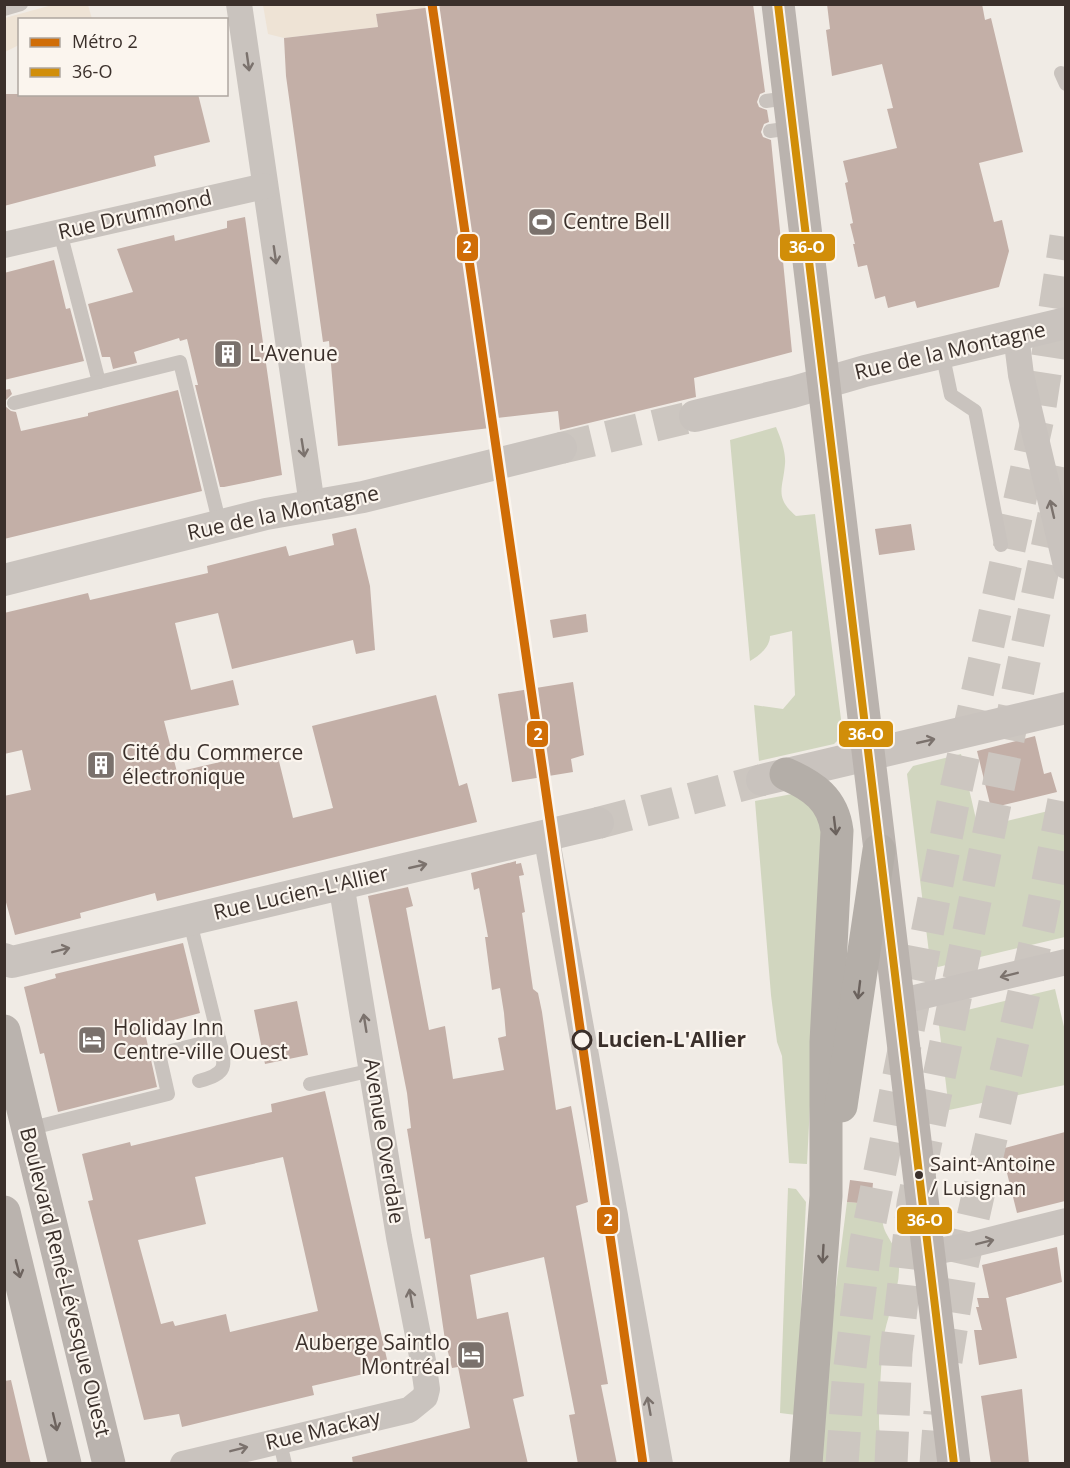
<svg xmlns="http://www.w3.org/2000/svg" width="1070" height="1468" viewBox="0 0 1070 1468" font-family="'Open Sans',sans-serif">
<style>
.green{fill:#d1d6bf}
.plaza{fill:#eee3d5}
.building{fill:#c3afa7;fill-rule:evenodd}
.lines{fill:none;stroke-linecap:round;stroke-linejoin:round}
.tertiary-tunnel{stroke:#ccc6c0;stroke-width:32;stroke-dasharray:32 16;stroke-linecap:butt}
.trunk-tunnel{stroke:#ccc6c0;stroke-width:33;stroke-dasharray:33 16;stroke-linecap:butt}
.service{stroke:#c9c3be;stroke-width:14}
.minor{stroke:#c9c3be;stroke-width:26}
.tertiary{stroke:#c9c3be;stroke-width:32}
.secondary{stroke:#bab3ae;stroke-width:33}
.trunk{stroke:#b4aea8;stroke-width:33}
.bus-1-casing{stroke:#fbf5ee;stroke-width:12}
.bus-1{stroke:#d18e09;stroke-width:8}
.metro-1-casing{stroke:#fbf5ee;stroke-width:14}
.metro-1{stroke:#d06d07;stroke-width:9}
.oneway{stroke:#7b726d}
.oneway2{stroke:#6b625d}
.oneway3{stroke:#6e645f}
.stop-dot{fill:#fbf5ee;stroke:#3b302b;stroke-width:3}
.bus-dot{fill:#3b302b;stroke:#fbf5ee;stroke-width:2}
.labels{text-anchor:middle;stroke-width:4.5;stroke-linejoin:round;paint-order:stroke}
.bus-label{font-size:20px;fill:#3b302b;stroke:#fbf5ee;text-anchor:start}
.street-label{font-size:21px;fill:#3b302b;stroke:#fbf5ee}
.poi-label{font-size:21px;fill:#3b302b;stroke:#fbf5ee;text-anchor:start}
.stop-label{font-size:21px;font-weight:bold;fill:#3b302b;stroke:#fbf5ee;text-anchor:start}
.line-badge{stroke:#fbf5ee;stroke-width:2}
.badge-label{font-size:16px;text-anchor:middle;font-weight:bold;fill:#fff}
</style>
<rect width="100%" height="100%" fill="#f0ebe5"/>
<g class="green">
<path d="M776,427C781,439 786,452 785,464C783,489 774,497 796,516L815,514L843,735L834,744L759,761L754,705L783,709L795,695L792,631L770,636C770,647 759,656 750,661L730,440Z"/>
<path d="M961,754L978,828L1065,807V937L938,967L930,961L907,774L913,766Z"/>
<path d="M792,794L809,798L824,831L807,1164L789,1163L782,1056L777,1042L771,995L755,801Z"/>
<path d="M1055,989L1065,1031V1085L949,1110L938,1017Z"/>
<path d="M788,1188L796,1189L806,1202L796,1415L780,1413Z"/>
<path d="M871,1199L886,1203C874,1235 897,1236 899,1266C900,1291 886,1317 883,1342C881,1369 879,1398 879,1424C879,1441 888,1442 884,1463L817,1464L830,1334L847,1202L871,1204Z"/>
</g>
<g class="plaza">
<path d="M52,5H88L92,19L20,20L19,45L5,52V18Z"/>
<path d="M263,5H457L376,14L378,27L284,38L268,34Z"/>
</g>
<g class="building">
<path d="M457,4H753L765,92L760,94L757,102L759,107L767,110L769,122L764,124L761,132L763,137L771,140L792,352L694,378L696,397L560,430L558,411L488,419L490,428L338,446L329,341L323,342L286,76L284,38L378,27L376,14Z"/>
<path d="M827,4H982L985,20L991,18L1023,152L979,163L994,222L1002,220L1009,251L999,287L917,308L915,301L888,308L885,296L875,299L867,265L858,267L853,244H855L850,224L853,223L845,183L848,182L843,161L897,148L887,109L893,108L882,64L832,76L826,30L830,29Z"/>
<path d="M4,94H198L210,142L154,156L156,166L4,206Z"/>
<path d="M245,217L282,475L224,487H220L195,385H198L187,339L180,341L179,338L134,352L137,363L113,369L110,357H102L88,304L133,292L117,249L174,235L175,241L227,228V221Z"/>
<path d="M54,260L66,309L70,308L84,361L4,380V273Z"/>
<path d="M10,389L12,394L6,400L5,406L11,411L16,412L21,431L88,416V413L178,390L202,491L4,539V390Z"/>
<path d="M911,524L915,550L879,555L875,529Z"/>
<path d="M356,528L370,586L375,650L356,654L353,640L232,669L218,613L175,623L191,690L233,680L239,705L164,721L177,772L276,749L293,818L333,808L312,726L436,695L459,786L467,783L477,822L157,901L155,893L80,913L81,918L15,935L4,895V796L31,790L22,750L4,754V613L88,593L90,600L208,573L207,566L286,546L289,556L334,545L332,534Z"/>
<path d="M586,614L588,632L553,638L550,620Z"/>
<path d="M573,682L584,755L571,759L573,772L512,782L498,694Z"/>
<path d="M1035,736L1044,774L1051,772L1057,792L991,808L977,751Z"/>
<path d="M516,861V864L521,863L524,875L519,876L525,912L522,913L533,989L538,993L542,1012L556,1110L571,1106L588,1202L576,1206L608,1384L601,1385L617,1464H578L569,1415L575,1414L544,1257L470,1275L477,1319L508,1312L524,1396L513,1399L528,1464H353L352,1457L470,1428L458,1367L452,1368L445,1340L430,1238L425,1239L407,1129L411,1128L407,1093L368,896L408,887L413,906L406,908L429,1030L445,1026L453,1079L504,1070L498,1038L506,1036L504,1013L500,988L492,990L485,937H488L479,888L474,890L471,873Z"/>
<path d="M183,943L200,1013L144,1028L157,1087L58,1112L44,1053L40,1054L24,987L56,978L55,974Z"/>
<path d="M297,1001L308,1055L265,1064L254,1010Z"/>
<path d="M325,1091L389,1368L312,1386L314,1395L182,1427L179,1414L144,1420L88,1201L93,1200L82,1154L130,1142L131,1146L272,1112L271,1104ZM283,1157L318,1311L230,1332L226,1314L175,1326L173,1321L161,1324L138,1240L206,1224L195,1177Z"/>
<path d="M1065,1132V1201L1017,1213L1001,1149Z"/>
<path d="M850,1180L873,1183L871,1204L847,1202Z"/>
<path d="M1057,1247L1062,1282L1006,1298L1017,1358L979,1365L974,1330H982L976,1307H979L977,1298H989L982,1265Z"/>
<path d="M11,1380L27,1448L31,1464H4V1381Z"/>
<path d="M1022,1389L1029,1464H991L981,1396Z"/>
</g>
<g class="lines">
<g class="tertiary-tunnel">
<path d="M561,448L695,416"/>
<path d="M598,823L762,780"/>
</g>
<g class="trunk-tunnel">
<path d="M946,1361L960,1275L1040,922L1066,790"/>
<path d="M842,1464L848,1382L866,1242L952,808L1039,413L1066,237"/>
<path d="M891,1464L896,1353L913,1204L1066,456"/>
<path d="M936,1464L940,1412"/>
</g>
<g class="service">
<path d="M4,9L21,4"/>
<path d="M1061,73L1066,84"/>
<path d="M766,101L788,98"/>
<path d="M770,131L792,128"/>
<path d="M60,232L99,382"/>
<path d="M942,352L951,395L975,411L1001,545"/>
<path d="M14,403L180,362L220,525"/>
<path d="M199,1081C228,1073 226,1067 219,1039"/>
<path d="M310,1084L373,1070"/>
<path d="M28,1129L168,1094L159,1054L219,1039L189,918"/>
<path d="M279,1439L285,1464"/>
</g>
<g class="minor">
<path d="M239,4L312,505"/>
<path d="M4,245L265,186"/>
<path d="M1016,335L1021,375L1066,566"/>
<path d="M546,835L660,1464"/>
<path d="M898,1002L1066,962"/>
<path d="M928,1253L970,1245L1066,1221"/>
<path d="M183,1464L409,1410L425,1397L427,1389L423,1361L399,1237L341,883"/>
</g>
<g class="tertiary">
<path d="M695,416L793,392L865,371L1066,323"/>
<path d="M4,580L266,514L363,497L561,448"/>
<path d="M762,780L1066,708"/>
<path d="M4,959L12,962L598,823"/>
</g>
<g class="secondary">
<path d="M778,4L954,1464"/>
<path d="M4,1031L109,1464"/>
<path d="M4,1212L65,1464"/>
</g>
<g class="trunk">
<path d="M786,774C813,786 833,799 837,831L826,1042V1196L806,1464"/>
<path d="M841,1106L879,850"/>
</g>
<g class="bus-1-casing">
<path id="bus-1" d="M778,4L954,1464"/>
</g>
<use href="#bus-1" class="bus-1"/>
<g class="metro-1-casing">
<path id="metro-1" d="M432,4L643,1464"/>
</g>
<use href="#metro-1" class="metro-1"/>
</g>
<defs><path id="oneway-shaft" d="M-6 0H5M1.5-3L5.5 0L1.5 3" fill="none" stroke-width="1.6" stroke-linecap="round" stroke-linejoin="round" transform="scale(1.5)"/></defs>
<g class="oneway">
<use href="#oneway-shaft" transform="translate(248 62) rotate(82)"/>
<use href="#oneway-shaft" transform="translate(275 255) rotate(82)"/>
<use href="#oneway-shaft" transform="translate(303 448) rotate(81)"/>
<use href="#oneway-shaft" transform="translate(1052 509) rotate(-103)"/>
<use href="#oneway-shaft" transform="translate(926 741) rotate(-13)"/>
<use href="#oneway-shaft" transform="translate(418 866) rotate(-13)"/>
<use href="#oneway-shaft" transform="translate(61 950) rotate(-14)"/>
<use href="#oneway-shaft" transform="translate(1009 975) rotate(166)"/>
<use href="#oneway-shaft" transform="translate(365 1023) rotate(-99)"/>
<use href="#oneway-shaft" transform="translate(985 1242) rotate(-14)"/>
<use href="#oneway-shaft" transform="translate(411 1298) rotate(-100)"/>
<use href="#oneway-shaft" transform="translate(649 1406) rotate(-100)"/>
<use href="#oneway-shaft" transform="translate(239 1449) rotate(-14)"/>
</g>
<g class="oneway2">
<use href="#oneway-shaft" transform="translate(835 826) rotate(83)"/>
<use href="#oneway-shaft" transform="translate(859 990) rotate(97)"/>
<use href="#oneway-shaft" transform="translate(823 1254) rotate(93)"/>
</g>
<g class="oneway3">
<use href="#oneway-shaft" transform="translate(18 1269) rotate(76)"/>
<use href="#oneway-shaft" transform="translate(55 1422) rotate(77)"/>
</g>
<defs>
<g id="stadium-square" transform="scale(1.5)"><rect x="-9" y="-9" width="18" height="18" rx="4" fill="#7a716c" stroke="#fbf5ee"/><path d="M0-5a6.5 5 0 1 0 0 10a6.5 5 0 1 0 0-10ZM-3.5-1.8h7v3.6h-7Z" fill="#fff"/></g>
<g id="building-square" transform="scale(1.5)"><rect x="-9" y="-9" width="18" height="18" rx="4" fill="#7a716c" stroke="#fbf5ee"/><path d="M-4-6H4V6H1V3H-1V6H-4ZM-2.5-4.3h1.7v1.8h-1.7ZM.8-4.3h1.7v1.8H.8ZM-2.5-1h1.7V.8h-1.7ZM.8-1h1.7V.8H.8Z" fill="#fff"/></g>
<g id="hotel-square" transform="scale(1.5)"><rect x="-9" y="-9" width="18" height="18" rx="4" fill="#7a716c" stroke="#fbf5ee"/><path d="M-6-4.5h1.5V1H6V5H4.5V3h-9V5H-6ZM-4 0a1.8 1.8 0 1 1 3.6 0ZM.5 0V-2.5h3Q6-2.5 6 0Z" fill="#fff"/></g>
</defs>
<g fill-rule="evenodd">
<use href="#stadium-square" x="542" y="222"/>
<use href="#building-square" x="228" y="354"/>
<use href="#building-square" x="101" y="765"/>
<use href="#hotel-square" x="92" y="1040"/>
<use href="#hotel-square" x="471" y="1355"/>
</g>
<circle class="stop-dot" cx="582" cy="1040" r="9"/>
<circle class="bus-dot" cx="919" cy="1175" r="5"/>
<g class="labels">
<g class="bus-label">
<text x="930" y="1171">Saint-Antoine<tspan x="930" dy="24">/ Lusignan</tspan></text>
</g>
<g class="street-label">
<text transform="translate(135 215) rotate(-13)" y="7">Rue Drummond</text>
<text transform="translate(950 351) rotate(-13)" y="7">Rue de la Montagne</text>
<text transform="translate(283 513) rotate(-12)" y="7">Rue de la Montagne</text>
<text transform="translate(301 893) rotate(-13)" y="7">Rue Lucien-L'Allier</text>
<text transform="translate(384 1141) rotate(81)" y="7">Avenue Overdale</text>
<text transform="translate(65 1282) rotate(76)" y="7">Boulevard René-Lévesque Ouest</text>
<text transform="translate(323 1430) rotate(-13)" y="7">Rue Mackay</text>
</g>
<g class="poi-label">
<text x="563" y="229">Centre Bell</text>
<text x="249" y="361">L'Avenue</text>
<text x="122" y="760">Cité du Commerce<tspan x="122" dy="24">électronique</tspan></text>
<text x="113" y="1035">Holiday Inn<tspan x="113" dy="24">Centre-ville Ouest</tspan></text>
<text x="450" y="1350" text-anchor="end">Auberge Saintlo<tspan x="450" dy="24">Montréal</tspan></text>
</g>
<g class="stop-label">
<text x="597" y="1047">Lucien-L'Allier</text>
</g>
</g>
<g class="line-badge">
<rect x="456" y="233" width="23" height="29" rx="6" fill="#d06d07"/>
<rect x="779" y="233" width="57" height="29" rx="6" fill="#d18e09"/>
<rect x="526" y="720" width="23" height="28" rx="6" fill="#d06d07"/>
<rect x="838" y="720" width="56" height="28" rx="6" fill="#d18e09"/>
<rect x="596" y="1206" width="23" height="29" rx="6" fill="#d06d07"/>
<rect x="896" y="1206" width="57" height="29" rx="6" fill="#d18e09"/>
</g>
<g class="badge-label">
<text x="467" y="253">2</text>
<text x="807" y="253">36-O</text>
<text x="538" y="740">2</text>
<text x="866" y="740">36-O</text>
<text x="608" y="1226">2</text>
<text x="925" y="1226">36-O</text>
</g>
<rect width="1070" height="1468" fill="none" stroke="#3b302b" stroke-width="12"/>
<rect x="18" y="18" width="210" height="78" fill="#fbf5ee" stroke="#aea6a0" stroke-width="1.5"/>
<rect x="30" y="38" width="30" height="9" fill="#d06d07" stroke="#aea6a0" stroke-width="1.5"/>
<text x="72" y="48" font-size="18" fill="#3b302b">Métro 2</text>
<rect x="30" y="68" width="30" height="9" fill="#d18e09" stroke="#aea6a0" stroke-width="1.5"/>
<text x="72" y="78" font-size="18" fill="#3b302b">36-O</text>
</svg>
